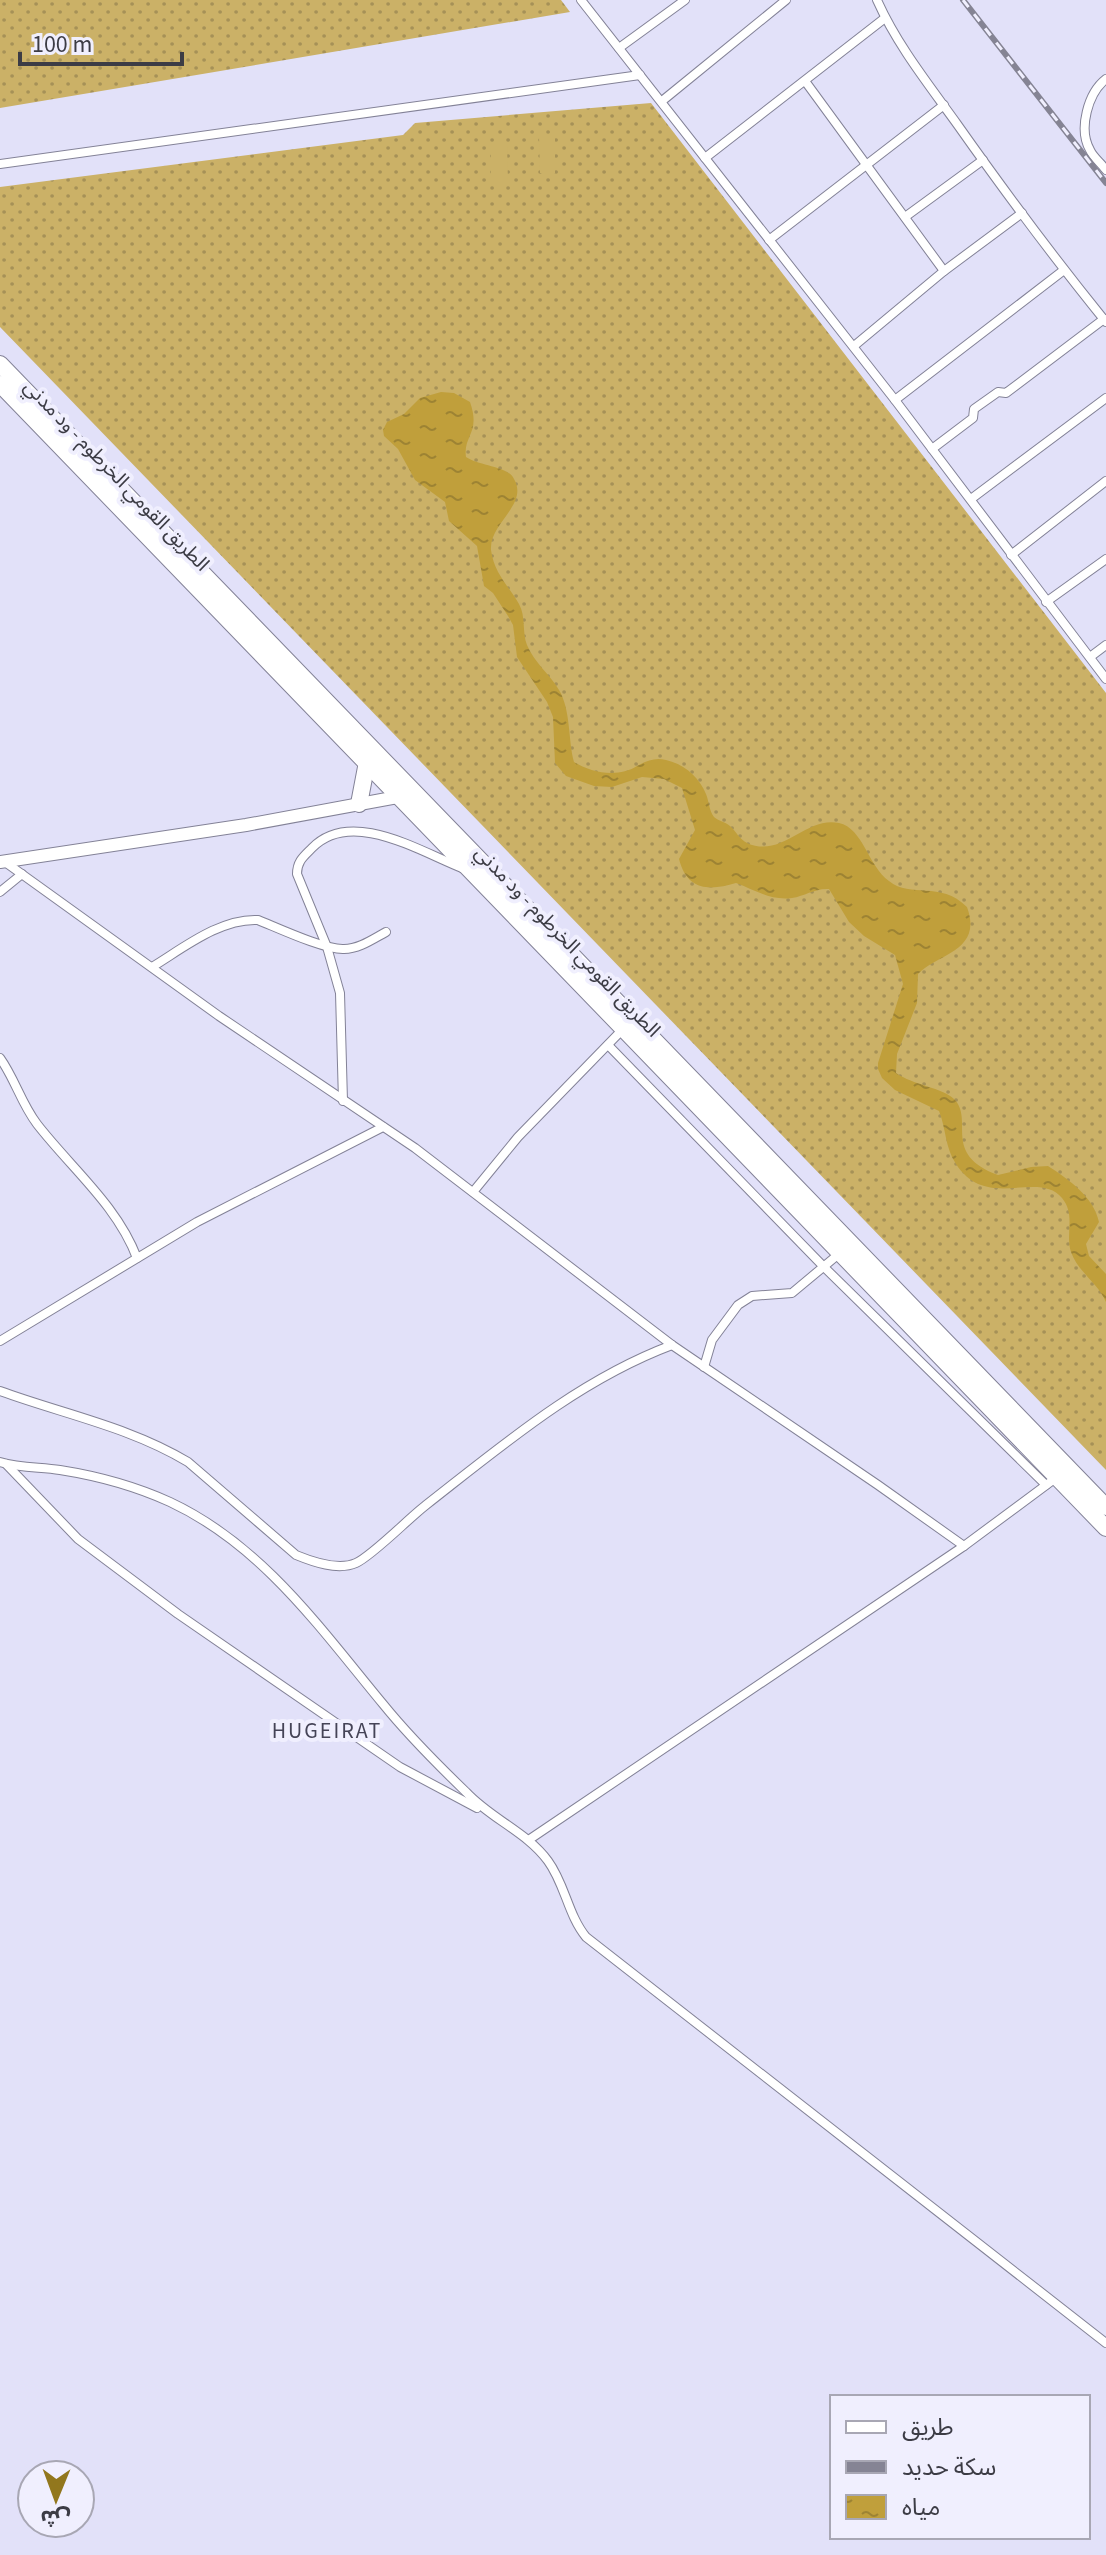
<svg xmlns="http://www.w3.org/2000/svg" width="1106" height="2555" viewBox="0 0 1106 2555" font-family="'Source Sans 3','Noto Sans Arabic',sans-serif">
<style>
.grass{fill:url(#grass-dots)}
.pitch{fill:#cbb167}
.water{fill:url(#water-ripples)}
.lines{fill:none;stroke-linecap:round;stroke-linejoin:round}
.street-casing{stroke:#838297;stroke-width:10}
.secondary-casing{stroke:#838297;stroke-width:14}
.highway-casing{stroke:#838297;stroke-width:18}
.street{stroke:#fff;stroke-width:8}
.secondary{stroke:#fff;stroke-width:12}
.highway{stroke:#fff;stroke-width:16}
.rail-casing{stroke:#858494;stroke-width:6}
.rail{stroke:#f0effe;stroke-width:3;stroke-dasharray:9;stroke-linecap:butt}
.labels{text-anchor:middle;stroke-width:8;stroke-linejoin:round;paint-order:stroke}
.street-label{font-size:20px;fill:#3c3c45;stroke:#f0effe}
.neighbourhood-label{font-size:22px;letter-spacing:2px;fill:#454457;stroke:#f0effe}
</style>
<defs>
<pattern id="grass-dots" width="8" height="8" patternUnits="userSpaceOnUse" patternTransform="scale(2)"><rect width="8" height="8" fill="#cbb167"/><path d="M2 2h.1M6 6h.1" fill="none" stroke="#a69157" stroke-width="1.8" stroke-linecap="round"/></pattern>
<pattern id="water-ripples" width="26" height="14" patternUnits="userSpaceOnUse" patternTransform="scale(2)"><rect width="26" height="14" fill="#c09f3b"/><path d="M2 4q2-2 4 0t4 0M15 11q2-2 4 0t4 0" fill="none" stroke="#9d8333"/></pattern>
</defs>
<rect width="100%" height="100%" fill="#e2e1f9"/>
<g class="grass">
<path d="M0,0H561L570,12L0,108Z"/>
<path d="M651,103L1106,693V1470L0,327V187L403,135L415,123Z"/>
</g>
<g class="pitch">
<path d="M539,136H555V173H540Z"/>
<path d="M491,145H507L508,182H491Z"/>
</g>
<path class="water" d="M441,392L454,393L470,402C481,433 463,435 466,457C479,466 508,466 514,479C529,505 489,523 491,550C494,573 508,585 519,604C526,616 522,633 527,645C535,664 550,674 559,690C571,710 568,740 574,762C592,773 618,778 637,766C646,761 655,757 666,760C684,764 699,777 706,794C709,801 709,811 714,817C718,821 726,822 730,826C736,831 739,839 747,843C782,859 805,816 839,823C863,828 868,866 889,881C911,899 940,880 967,907C983,951 939,953 918,974L917,1003L897,1054L896,1073C913,1085 943,1088 954,1099C975,1120 941,1154 998,1175L1031,1167L1048,1166C1068,1179 1094,1197 1099,1222L1086,1244L1089,1256L1106,1274V1302C1098,1283 1078,1272 1071,1252C1065,1233 1076,1215 1062,1198C1038,1169 987,1212 956,1164C945,1148 946,1128 939,1111L895,1090L882,1078L878,1069V1063L903,984L895,955L864,936L849,922L829,889C815,888 805,896 792,898C771,901 755,890 736,883C710,891 687,891 679,859L695,830L682,788L664,779L642,777L612,787L594,786L566,776L555,763L553,717L547,702L517,657L513,625L508,616L493,593L484,586L477,546L449,521L445,502L415,480L398,449L384,436L383,430L387,422L404,414L420,398Z"/>
<g class="lines">
<g class="street-casing">
<g id="street">
<path d="M581,0L895,400L1106,679"/>
<path d="M877,0C897,45 929,85 957,124C1005,192 1054,258 1106,322"/>
<path d="M619,48L685,0"/>
<path d="M1106,79C1088,93 1078,129 1090,150C1093,157 1101,163 1106,170"/>
<path d="M805,81L944,271"/>
<path d="M662,101L786,0"/>
<path d="M705,158L885,18"/>
<path d="M0,164L640,75"/>
<path d="M905,217L983,160"/>
<path d="M769,240L944,105"/>
<path d="M854,346L944,271L1022,213"/>
<path d="M895,400L1064,270"/>
<path d="M932,449L973,418L974,409L998,392L1006,393L1104,319"/>
<path d="M971,499L1106,398"/>
<path d="M1011,555L1106,481"/>
<path d="M1046,602L1106,559"/>
<path d="M1090,657L1106,645"/>
<path d="M5,862L219,1016L415,1148L672,1345L878,1485L964,1546"/>
<path d="M0,892L22,874"/>
<path d="M152,967C182,949 220,918 258,920C278,928 325,950 344,949C359,949 373,939 386,932"/>
<path d="M608,1045L823,1266L1046,1485"/>
<path d="M0,1058C15,1079 21,1103 37,1124C71,1168 117,1205 137,1258"/>
<path d="M343,1101L340,993L327,947L297,874C297,861 304,856 312,848C351,808 419,851 462,868"/>
<path d="M473,1192L518,1137L624,1028"/>
<path d="M0,1341L197,1222L383,1127"/>
<path d="M704,1367L712,1340L738,1305L752,1296L792,1293L840,1253"/>
<path d="M0,1391C63,1414 130,1427 188,1462L296,1555C313,1562 338,1571 356,1563C372,1556 409,1518 426,1505C504,1444 579,1380 672,1345"/>
<path d="M0,1462C20,1468 40,1467 60,1470C98,1476 135,1486 170,1502C262,1545 320,1628 383,1704C408,1735 437,1764 466,1792C491,1819 527,1832 548,1861C565,1884 568,1915 586,1937L1106,2343"/>
<path d="M6,1464L78,1539L178,1614L400,1767L477,1808"/>
<path d="M530,1839L964,1546L1057,1477"/>
</g>
</g>
<g class="secondary-casing">
<path id="secondary" d="M0,862L246,825L403,796"/>
</g>
<g class="highway-casing">
<g id="highway">
<path d="M0,364L1106,1507"/>
<path d="M0,384L1106,1528"/>
<path d="M359,804L367,762"/>
</g>
</g>
<use href="#street" class="street"/>
<use href="#secondary" class="secondary"/>
<use href="#highway" class="highway"/>
<g class="rail-casing">
<path id="rail" d="M963,0L1106,183"/>
</g>
<use href="#rail" class="rail"/>
</g>
<g class="labels">
<g class="street-label">
<text transform="translate(117 475) rotate(46)" y="7">الطريق القومي الخرطوم - ود مدني</text>
<text transform="translate(568 941) rotate(46)" y="7">الطريق القومي الخرطوم - ود مدني</text>
</g>
<g class="neighbourhood-label">
<text x="327" y="1738">HUGEIRAT</text>
</g>
</g>
<rect x="830" y="2395" width="260" height="144" fill="#f0effe" stroke="#a8a7b4" stroke-width="2"/>
<rect x="846" y="2421" width="40" height="12" fill="#ffffff" stroke="#a8a7b4" stroke-width="2"/>
<text x="902" y="2435" font-size="24" fill="#3c3c45">طريق</text>
<rect x="846" y="2461" width="40" height="12" fill="#858494" stroke="#a8a7b4" stroke-width="2"/>
<text x="902" y="2475" font-size="24" fill="#3c3c45">سكة حديد</text>
<rect x="846" y="2495" width="40" height="24" fill="url(#water-ripples)" stroke="#a8a7b4" stroke-width="2"/>
<text x="902" y="2515" font-size="24" fill="#3c3c45">مياه</text>
<g transform="translate(56 2499) rotate(181)"><circle r="38" fill="#f0effe" stroke="#a8a7b4" stroke-width="2"/>
<path d="M0-6L14 30L0 20L-14 30Z" fill="#92771d"/>
<text y="-12" font-size="22" font-weight="bold" text-anchor="middle" fill="#3c3c45">ش</text>
</g>
<path d="M20 52v12h162v-12" fill="none" stroke="#3c3c45" stroke-width="4"/>
<text x="32" y="52" font-size="24" fill="#3c3c45" stroke="#f0effe" stroke-width="6" paint-order="stroke">100 m</text>
</svg>
